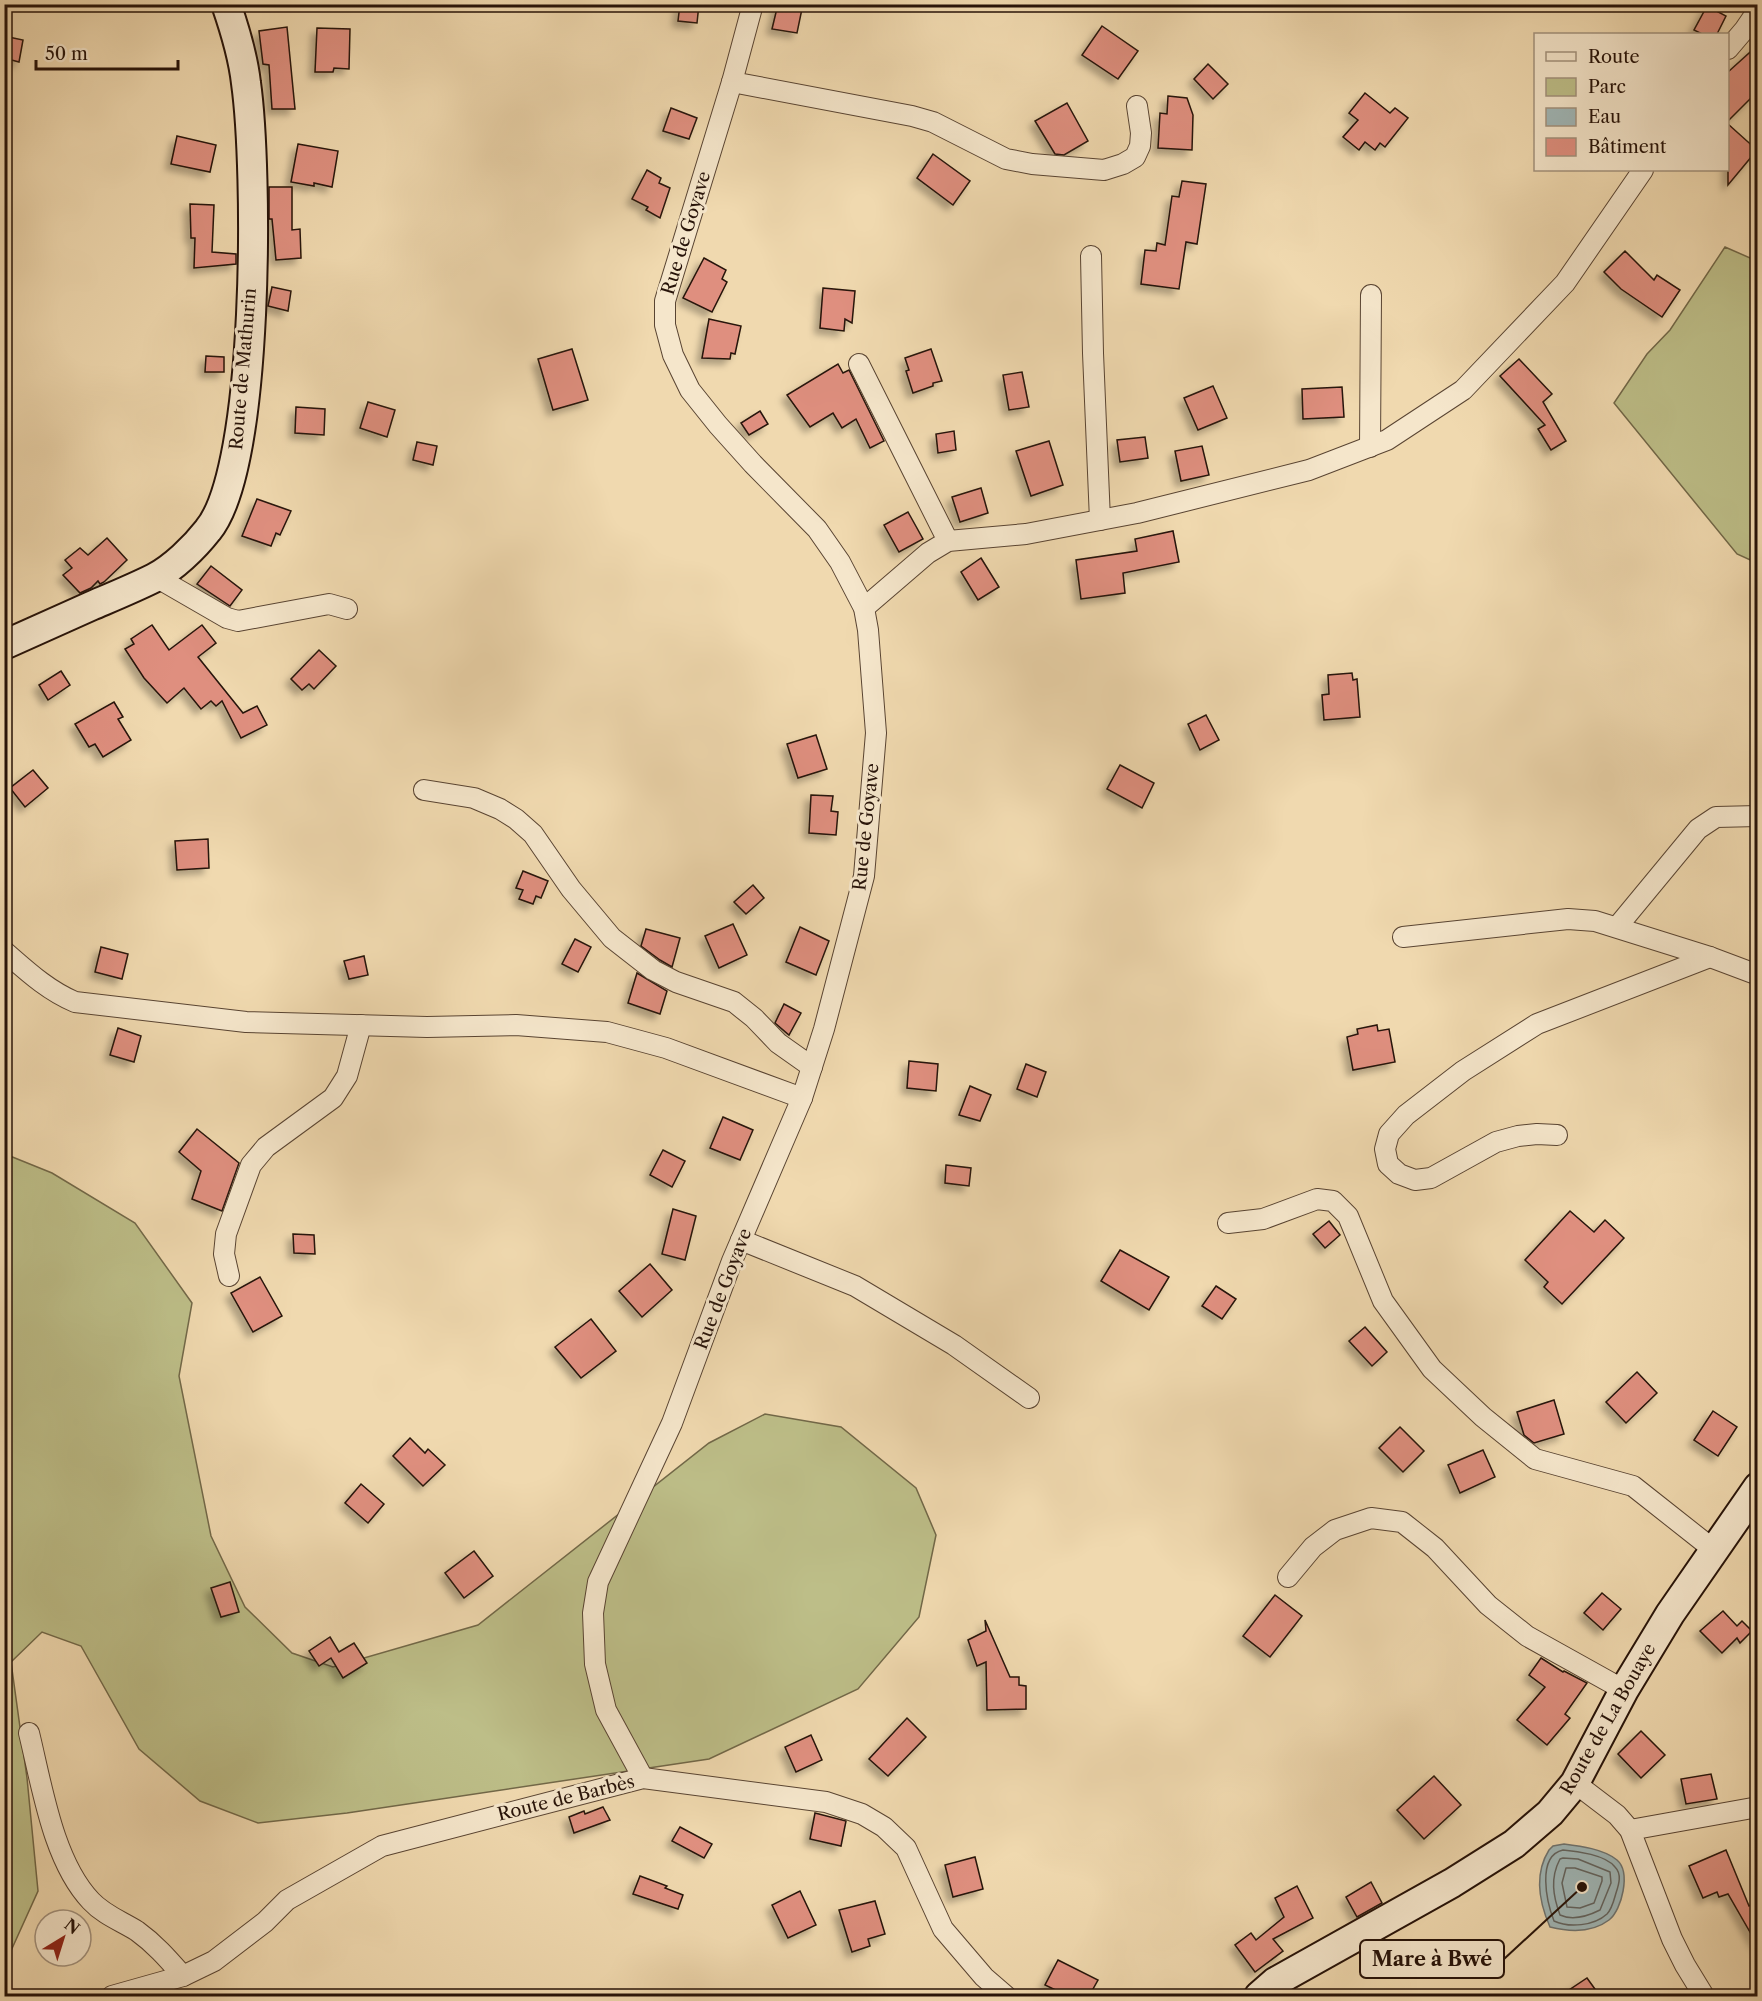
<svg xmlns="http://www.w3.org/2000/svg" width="1762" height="2001" viewBox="0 0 1762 2001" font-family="'Libre Caslon Text',serif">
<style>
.green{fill:#bdbe88;stroke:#726848;stroke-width:1.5}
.water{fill:#a0b7b7;stroke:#707571;stroke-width:1.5}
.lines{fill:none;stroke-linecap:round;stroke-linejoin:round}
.shore{stroke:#646560;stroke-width:1.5}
.building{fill:#df8f7f;stroke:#271309;stroke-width:1.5;filter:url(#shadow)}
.street-casing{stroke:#594432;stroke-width:22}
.secondary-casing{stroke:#271309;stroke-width:32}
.street{stroke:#f5e6cb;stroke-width:20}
.secondary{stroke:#f5e6cb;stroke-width:28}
.labels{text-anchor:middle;stroke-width:6;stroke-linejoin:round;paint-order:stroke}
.street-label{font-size:18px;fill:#271309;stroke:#f5e6cb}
.leader{fill:none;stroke:#271309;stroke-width:2}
.callout-dot{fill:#271309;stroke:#f5e6cb;stroke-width:2}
.callout{fill:#f5e6cb;stroke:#271309;stroke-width:2}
.callout-label{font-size:20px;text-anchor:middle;font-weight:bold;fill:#271309}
</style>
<defs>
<filter id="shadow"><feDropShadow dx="-5.5" dy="5.5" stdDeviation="3" flood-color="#0004"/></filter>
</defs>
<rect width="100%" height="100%" fill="#f0d9af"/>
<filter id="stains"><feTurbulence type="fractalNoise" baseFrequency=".00333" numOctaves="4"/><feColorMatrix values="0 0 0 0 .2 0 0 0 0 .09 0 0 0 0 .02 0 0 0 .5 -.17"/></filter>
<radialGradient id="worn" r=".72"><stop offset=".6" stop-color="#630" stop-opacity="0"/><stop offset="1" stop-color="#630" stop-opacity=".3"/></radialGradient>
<g class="green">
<path d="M1725,247L1757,261V563L1737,554L1614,403L1647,354L1670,330Z"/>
<path d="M5,1154L52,1173L135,1223L192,1303L179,1376L211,1536L245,1607L292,1653L333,1667L478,1625L709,1443L765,1414L841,1427L916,1488L936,1535L919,1617L858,1689L709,1759L347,1813L258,1823L200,1801L139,1749L81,1646L42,1632L11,1662L27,1778L38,1891L5,1964Z"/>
</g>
<path class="water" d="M1564,1844C1580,1846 1604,1849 1617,1860C1631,1872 1622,1910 1609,1920C1592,1933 1570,1932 1550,1927C1539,1902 1534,1874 1549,1850L1553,1846Z"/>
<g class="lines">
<g class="shore">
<path d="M1563,1850C1577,1851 1606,1855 1615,1867C1622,1874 1619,1884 1616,1893C1614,1900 1612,1909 1607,1914C1594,1926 1569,1928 1554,1921C1547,1903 1536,1856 1563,1850Z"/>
<path d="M1563,1858L1578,1859L1610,1872L1611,1883L1600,1910C1588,1916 1573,1921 1560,1915C1553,1896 1550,1878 1560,1859Z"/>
<path d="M1566,1868H1575L1602,1877V1881L1594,1903L1580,1908L1567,1907L1562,1883Z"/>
</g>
</g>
<g class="building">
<path d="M680,4H699L697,23L678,21Z"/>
<path d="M778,4H803L797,33L772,29Z"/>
<path d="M1707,6L1726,16L1717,34H1702L1694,30Z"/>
<path d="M1102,26L1138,51L1118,79L1082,55Z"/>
<path d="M287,27L295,109H272L269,65L263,64L259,31Z"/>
<path d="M317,28L350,29L349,69L334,68L333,72H315Z"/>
<path d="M4,36L23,40L19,62L4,58Z"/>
<path d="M1758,45V91L1728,121V72Z"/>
<path d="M1208,64L1228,84L1213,99L1194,79Z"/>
<path d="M1365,93L1390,113L1395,108L1408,118L1385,147L1380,143L1375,150L1365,142L1359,150L1343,137L1358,120L1349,113Z"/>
<path d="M1168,96L1187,98L1193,115L1192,150L1158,148L1160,113L1167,114Z"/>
<path d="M1067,103L1088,141L1064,155L1055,154L1035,121Z"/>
<path d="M671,108L697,118L689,139L663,131Z"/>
<path d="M1728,124L1757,150L1728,185Z"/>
<path d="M177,136L216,145L210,172L171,164Z"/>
<path d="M298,144L338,151L332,187L314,183V186L291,182Z"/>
<path d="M933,154L970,181L953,205L917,178Z"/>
<path d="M647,170L661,178L659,183L670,188L660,218L646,210L648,207L632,199Z"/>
<path d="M1182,181L1206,184L1197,244L1186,242L1179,289L1141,284L1145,250L1156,251L1157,243L1165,245L1172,196L1179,197Z"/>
<path d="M269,187H292V230L300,229L301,258L276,260L272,219H269Z"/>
<path d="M190,204L214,205L212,252L236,254V264L194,268L195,238H191Z"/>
<path d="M1625,251L1654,280L1657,275L1680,290L1662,317L1621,289L1604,272Z"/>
<path d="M704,258L726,270L722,279L727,282L712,312L683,298Z"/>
<path d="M272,287L291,291L288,311L268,306Z"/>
<path d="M823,288L855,291L852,323L845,319L844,331L820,328Z"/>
<path d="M709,319L741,326L735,354L731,353L730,359L702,358Z"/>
<path d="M572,349L588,400L553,410L538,359Z"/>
<path d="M931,349L942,381L933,383V386L913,393L906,371L909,370L905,358Z"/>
<path d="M206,356L224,357V372H205Z"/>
<path d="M1519,359L1552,394L1543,402L1566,441L1551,450L1538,429L1545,425L1500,376Z"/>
<path d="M838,364L843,373L849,370L884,441L870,448L856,419L842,428L833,413L810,427L787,395Z"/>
<path d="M1022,372L1029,407L1009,410L1003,375Z"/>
<path d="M1213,386L1227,418L1198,430L1184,398Z"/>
<path d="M1342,387L1344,417L1303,419L1302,389Z"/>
<path d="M368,402L395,410L387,437L360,428Z"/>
<path d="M296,407L325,409L324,435L295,433Z"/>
<path d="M760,411L768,424L749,435L741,423Z"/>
<path d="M954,431L956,450L938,453L936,434Z"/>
<path d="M1145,437L1148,458L1120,462L1117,440Z"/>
<path d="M1049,441L1063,485L1031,496L1016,451Z"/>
<path d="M417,442L437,446L433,465L413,460Z"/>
<path d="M1202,446L1209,475L1181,481L1175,451Z"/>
<path d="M981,488L988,513L960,522L952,497Z"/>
<path d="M257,499L291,511L280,535L276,533L271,546L242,536Z"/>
<path d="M908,512L923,539L899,552L884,525Z"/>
<path d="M1173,531L1179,562L1123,573L1125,593L1081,599L1076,560L1137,551L1135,539Z"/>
<path d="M107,538L127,560L104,582L100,584L98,581L91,588L80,593L63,575L72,568L65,560L80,548L88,555Z"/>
<path d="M981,558L999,587L978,600L961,572Z"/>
<path d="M211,566L242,590L230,606L197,584Z"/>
<path d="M152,625L169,650L202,625L216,643L198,657L243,713L257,706L267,725L241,738L222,701L216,706L211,701L201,709L184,688L167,703L144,678L125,649L134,644L131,639Z"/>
<path d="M319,650L336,666L314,689L309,684L302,690L291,679Z"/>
<path d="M61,671L70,685L48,700L39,685Z"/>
<path d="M1352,673L1353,680L1357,679L1360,717L1324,720L1322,695L1329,694L1328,675Z"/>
<path d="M114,702L123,717L118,719L131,740L103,757L95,744L89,747L75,724Z"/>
<path d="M1206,715L1219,740L1200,750L1188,724Z"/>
<path d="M816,735L827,769L798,778L787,744Z"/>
<path d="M1120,765L1154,783L1142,808L1107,789Z"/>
<path d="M33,770L48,788L25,807L10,788Z"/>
<path d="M811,795L833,796L831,811L838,812L836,835L809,833Z"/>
<path d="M208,839L209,868L177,870L175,841Z"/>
<path d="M523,871L548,881L541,898L536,896L533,904L519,899L523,890L516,888Z"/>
<path d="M753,885L764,898L746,914L734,902Z"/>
<path d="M733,924L747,955L719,968L705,936Z"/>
<path d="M800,927L829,941L816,975L786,962Z"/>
<path d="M646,929L680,938L672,967L660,960L641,946Z"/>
<path d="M575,939L591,947L578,972L562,964Z"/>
<path d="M101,947L128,954L122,979L95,972Z"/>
<path d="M364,956L368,975L349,979L344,961Z"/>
<path d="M637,973L667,991L660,1014L628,1003Z"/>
<path d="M784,1004L801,1013L789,1035L775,1023Z"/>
<path d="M1377,1025L1378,1031L1389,1029L1395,1062L1353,1070L1347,1037L1358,1034L1357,1029Z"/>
<path d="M118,1028L141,1036L134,1062L110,1055Z"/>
<path d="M909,1061L938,1064L936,1091L907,1088Z"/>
<path d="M1026,1064L1046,1072L1037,1097L1017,1089Z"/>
<path d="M970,1086L991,1095L980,1121L959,1115Z"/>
<path d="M723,1117L753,1130L740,1160L710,1148Z"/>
<path d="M197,1129L239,1163L222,1211L192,1199L201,1171L179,1152Z"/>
<path d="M663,1150L685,1161L672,1187L650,1175Z"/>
<path d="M946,1165L971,1168L969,1186L945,1183Z"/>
<path d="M673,1209L696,1216L685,1260L662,1254Z"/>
<path d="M1570,1211L1594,1232L1605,1220L1624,1238L1562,1304L1544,1287L1548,1282L1525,1260Z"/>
<path d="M1329,1221L1340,1235L1325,1248L1313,1234Z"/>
<path d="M293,1234L314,1235L315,1254L294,1253Z"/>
<path d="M1120,1250L1169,1277L1149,1310L1101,1281Z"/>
<path d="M650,1264L672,1290L642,1317L619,1291Z"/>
<path d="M260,1277L282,1316L253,1332L231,1293Z"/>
<path d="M1216,1286L1236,1299L1222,1319L1202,1306Z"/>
<path d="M591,1319L616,1351L581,1378L555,1347Z"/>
<path d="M1365,1327L1387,1352L1372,1366L1349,1341Z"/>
<path d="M1637,1372L1657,1393L1626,1423L1606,1402Z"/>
<path d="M1554,1400L1564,1434L1534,1443L1524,1435L1517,1412Z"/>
<path d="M1713,1411L1737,1427L1718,1456L1694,1440Z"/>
<path d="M1400,1427L1424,1451L1403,1472L1379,1448Z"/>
<path d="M410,1438L425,1453L428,1449L445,1465L423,1486L393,1456Z"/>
<path d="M1483,1450L1495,1477L1460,1493L1448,1465Z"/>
<path d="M361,1484L384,1504L368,1523L345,1503Z"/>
<path d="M474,1551L493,1576L464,1598L445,1573Z"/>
<path d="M230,1582L239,1612L221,1617L211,1588Z"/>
<path d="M1602,1593L1621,1609L1603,1630L1584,1613Z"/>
<path d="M1275,1595L1302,1616L1270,1657L1243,1636Z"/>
<path d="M1723,1611L1737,1626L1742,1621L1752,1631L1740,1643L1737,1638L1722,1653L1700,1631Z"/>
<path d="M985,1620L1010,1677H1019V1685L1026,1686V1709L987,1710L986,1662L977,1666L968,1640L986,1631Z"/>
<path d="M330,1637L339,1652L354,1643L367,1663L343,1678L331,1658L319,1666L309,1651Z"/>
<path d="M1541,1658L1563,1672L1564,1671L1587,1683L1565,1714L1570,1718L1547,1745L1517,1720L1545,1687L1529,1675Z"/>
<path d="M907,1718L926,1737L888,1776L869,1759Z"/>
<path d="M1641,1731L1665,1755L1641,1778L1618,1754Z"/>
<path d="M811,1735L822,1760L796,1772L785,1747Z"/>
<path d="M1711,1774L1717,1799L1686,1804L1681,1779Z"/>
<path d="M1434,1776L1461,1805L1424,1839L1397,1810Z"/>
<path d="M603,1807L610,1820L574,1833L569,1817L584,1811L585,1814Z"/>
<path d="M815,1813L846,1821L841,1846L810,1839Z"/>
<path d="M680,1827L712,1844L704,1858L672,1841Z"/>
<path d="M1726,1850L1749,1906L1758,1901V1946L1728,1894L1719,1897L1717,1892L1703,1898L1689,1866Z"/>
<path d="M975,1857L983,1889L953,1897L945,1865Z"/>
<path d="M640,1876L667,1886L665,1888L683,1895L678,1909L633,1894Z"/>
<path d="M1371,1882L1382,1903L1357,1917L1346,1897Z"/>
<path d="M1297,1886L1313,1918L1273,1939L1283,1951L1255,1972L1235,1945L1251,1933L1256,1940L1284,1917L1275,1898Z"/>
<path d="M800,1891L816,1925L788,1938L772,1905Z"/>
<path d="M875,1901L885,1934L868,1939L870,1946L852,1952L839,1910Z"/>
<path d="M1058,1960L1098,1980L1089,1996H1068L1045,1985Z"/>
<path d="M1587,1978L1600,1996H1560Z"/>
</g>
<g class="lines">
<g class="street-casing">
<g id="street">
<path d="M1728,49L1745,29L1758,10"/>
<path d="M732,82L912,116L933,122L1006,159L1032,164L1104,170L1123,164L1135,157L1140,146L1141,133L1137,106"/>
<path d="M1091,256L1093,353L1100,520"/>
<path d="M859,364L948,541"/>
<path d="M1370,447L1371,295"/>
<path d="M156,577L227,618L238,621L329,604L347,609"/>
<path d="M864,608L928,553L948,541L1026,534L1137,513L1309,470L1387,440L1463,390L1565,283L1643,170"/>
<path d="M424,790L474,798L500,809L516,819L533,834L571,889L612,938L653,970L676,982L734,1002L754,1018L778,1043L812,1067"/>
<path d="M1617,927L1698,829L1716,817L1758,816"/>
<path d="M1403,937L1568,919L1595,921L1710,957L1758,975"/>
<path d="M4,951C27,971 47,990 75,1002L246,1022L427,1027L516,1025L607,1032L666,1048L802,1098"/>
<path d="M1557,1135L1537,1134L1518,1136L1496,1142L1431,1178L1415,1180L1399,1174L1388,1164L1385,1149L1389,1134L1406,1115L1463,1071L1537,1024L1710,957"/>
<path d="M1228,1223L1263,1219L1317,1199L1333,1201L1348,1216L1383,1301L1432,1369L1483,1417L1535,1459L1633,1486L1714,1550"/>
<path d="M741,1240L855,1286L954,1345L1029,1398"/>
<path d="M229,1276L224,1254L226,1234L251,1165L266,1147L333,1098L347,1076L361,1025"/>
<path d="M1288,1577L1313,1547L1335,1530L1371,1518L1402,1522L1435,1548L1488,1605L1527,1636L1624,1690"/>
<path d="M29,1733C42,1786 53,1861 91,1901C104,1915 121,1921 137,1931C155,1944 168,1959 183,1976"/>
<path d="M643,1778L606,1710L595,1664L593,1613L598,1582L672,1423L732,1261L802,1098L824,1029L864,876L876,733L868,630L864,608L840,562L817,529L753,464L718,425L690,390L673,355L665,325V301L732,82L753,4"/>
<path d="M1575,1783L1617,1815L1630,1830L1672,1939L1685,1965L1704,1996"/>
<path d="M1630,1830L1758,1807"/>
<path d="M112,1996L183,1976L214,1961L265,1922L287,1900L382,1846L643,1778L826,1802L862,1814L884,1827L906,1848L943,1929L984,1977L1006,1996"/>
</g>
</g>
<g class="secondary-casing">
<g id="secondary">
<path d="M4,645C33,632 62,619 91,606C112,597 134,588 154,578C173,568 194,548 208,530C260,467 258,168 246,83C243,56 235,30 226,4"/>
<path d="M1259,1996L1275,1982L1452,1883L1514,1844L1550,1813L1575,1783L1624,1690L1670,1614L1758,1487"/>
</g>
</g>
<use href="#street" class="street"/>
<use href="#secondary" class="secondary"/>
</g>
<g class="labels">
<g class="street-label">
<text transform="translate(686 233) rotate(-73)" y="6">Rue de Goyave</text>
<text transform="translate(243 369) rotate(-85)" y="6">Route de Mathurin</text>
<text transform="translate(866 827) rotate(-84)" y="6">Rue de Goyave</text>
<text transform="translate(723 1289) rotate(-69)" y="6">Rue de Goyave</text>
<text transform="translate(1608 1719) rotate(-60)" y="6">Route de La Bouaye</text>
<text transform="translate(566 1798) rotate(-14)" y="6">Route de Barbès</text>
</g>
</g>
<path class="leader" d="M1582 1887L1504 1959"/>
<circle class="callout-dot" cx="1582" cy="1887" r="6"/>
<rect class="callout" x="1360" y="1940" width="144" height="38" rx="6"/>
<g class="callout-label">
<text x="1432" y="1966">Mare à Bwé</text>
</g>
<rect width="1762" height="2001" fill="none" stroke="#f0d9af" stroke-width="24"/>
<rect x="6" y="6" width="1750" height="1989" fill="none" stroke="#271309" stroke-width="3"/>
<rect x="12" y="12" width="1738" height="1977" fill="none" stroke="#271309" stroke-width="1.5"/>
<rect x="1534" y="33" width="195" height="138" fill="#f5e6cb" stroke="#a3927d" stroke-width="1.5"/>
<rect x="1546" y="52" width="30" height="9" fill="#f5e6cb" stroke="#a3927d" stroke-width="1.5"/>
<text x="1588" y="63" font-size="18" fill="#271309">Route</text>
<rect x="1546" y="78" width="30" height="18" fill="#bdbe88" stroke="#a3927d" stroke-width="1.5"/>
<text x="1588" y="93" font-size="18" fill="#271309">Parc</text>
<rect x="1546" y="108" width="30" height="18" fill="#a0b7b7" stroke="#a3927d" stroke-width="1.5"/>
<text x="1588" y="123" font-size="18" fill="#271309">Eau</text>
<rect x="1546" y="138" width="30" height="18" fill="#df8f7f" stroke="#a3927d" stroke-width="1.5"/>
<text x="1588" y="153" font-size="18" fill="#271309">Bâtiment</text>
<g transform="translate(63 1938) rotate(38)"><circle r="28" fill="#f5e6cb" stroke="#a3927d" stroke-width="1.5"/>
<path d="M0-4.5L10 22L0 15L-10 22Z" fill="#8f2418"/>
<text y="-9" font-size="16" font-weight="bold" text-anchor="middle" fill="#271309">N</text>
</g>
<path d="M36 60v9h142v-9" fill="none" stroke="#271309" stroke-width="3"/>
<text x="45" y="60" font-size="18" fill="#271309" stroke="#f5e6cb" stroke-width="4.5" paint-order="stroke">50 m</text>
<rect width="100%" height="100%" filter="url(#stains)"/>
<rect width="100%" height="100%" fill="url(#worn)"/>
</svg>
